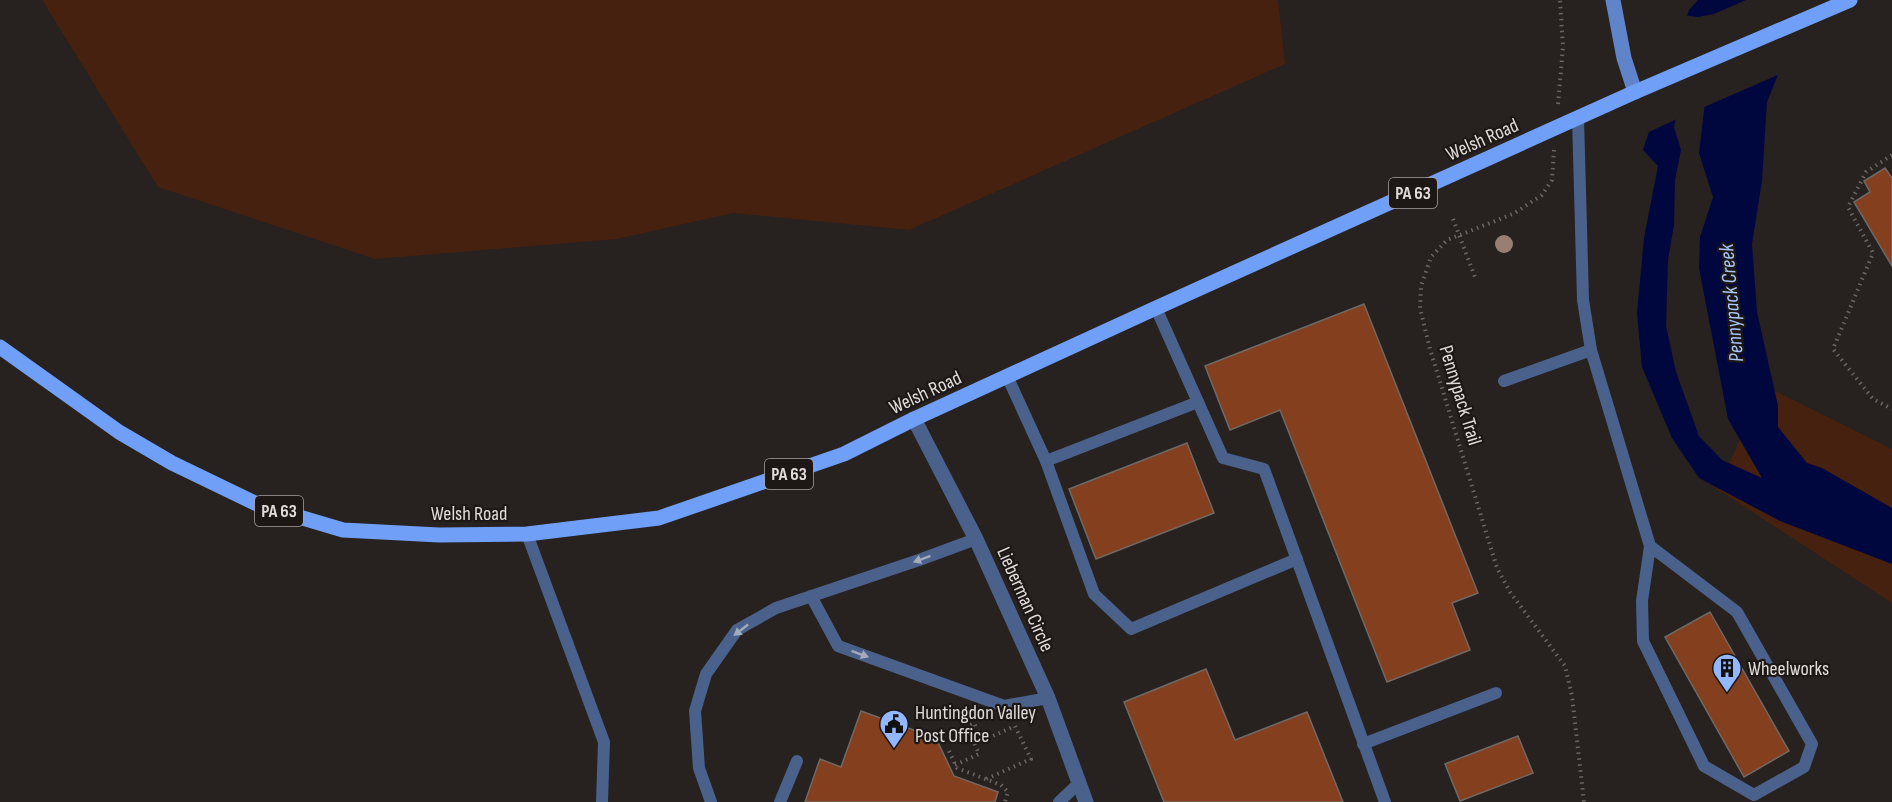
<svg xmlns="http://www.w3.org/2000/svg" width="1892" height="802" viewBox="0 0 1892 802" font-family="'Sofia Sans Condensed',sans-serif">
<style>
.green{fill:#46210f}
.water{fill:#00073f;fill-rule:evenodd}
.pier{fill:#27211f}
.building{fill:#843f1e;stroke:#706966;stroke-width:1.5}
.lines{fill:none;stroke-linecap:round;stroke-linejoin:round}
.path{stroke:#6b6664;stroke-width:4;stroke-dasharray:1.5 4.5;stroke-linecap:butt}
.lane{stroke:#4a618c;stroke-width:12}
.street{stroke:#4a618c;stroke-width:15}
.secondary{stroke:#6084c9;stroke-width:15}
.primary{stroke:#709ff8;stroke-width:15}
.tree{fill:#987e73}
.oneway{fill:#a4abbb}
.labels{text-anchor:middle;stroke-width:4.5;stroke-linejoin:round;paint-order:stroke}
.shield{fill:#1d1815;stroke:#a6a1a0;stroke-width:1.5}
.shield-label{font-size:18px;font-weight:bold;fill:#e0dcdb}
.street-label{font-size:20px;fill:#e0dcdb;stroke:#1d1815}
.poi-label{font-size:20px;fill:#e0dcdb;stroke:#1d1815;text-anchor:start}
.water-label{font-size:21px;font-style:italic;fill:#aac7fc;stroke:#1d1815}
</style>
<rect width="100%" height="100%" fill="#27211f"/>
<g class="green">
<path d="M42,0H1278L1285,64L909,230L733,213L617,239L375,259L158,187Z"/>
<path d="M1765,386L1892,449V603L1717,489Z"/>
</g>
<path class="water" d="M1698,0H1808L1767,102L1762,181L1752,244L1757,312L1778,406V427L1807,463L1822,468L1892,508V564L1780,521L1699,478L1672,438L1642,367L1637,313L1644,238L1658,166L1643,150L1689,10ZM1714,26L1699,153L1713,197L1700,237L1699,268L1728,419L1762,478L1722,460L1699,436L1676,372L1666,326L1668,260L1674,225L1675,180L1681,150L1674,127L1696,31Z"/>
<path class="pier" d="M1746,0H1811L1782,73L1702,108L1711,30L1698,33L1679,118L1647,133L1684,15L1698,17L1714,14Z"/>
<g class="building">
<path d="M1885,168L1892,178V266L1854,202L1870,192L1864,181Z"/>
<path d="M1364,304L1478,593L1452,603L1470,650L1387,682L1280,410L1230,430L1205,366Z"/>
<path d="M1187,443L1214,513L1096,559L1069,489Z"/>
<path d="M1710,612L1789,751L1744,777L1665,637Z"/>
<path d="M1206,669L1235,740L1307,712L1343,802H1164L1124,702Z"/>
<path d="M861,711L936,738L954,776L998,792L995,802H805L820,759L841,767Z"/>
<path d="M1518,736L1533,773L1460,801L1445,764Z"/>
</g>
<g class="lines">
<g class="path">
<path d="M1558,104L1563,47L1560,0"/>
<path d="M1554,150L1552,180L1542,195L1513,214L1447,240L1431,257L1421,286L1420,308L1430,349L1497,568L1510,592L1565,666L1572,696L1584,802"/>
<path d="M1892,155L1866,172L1848,207L1873,253L1833,349L1873,399L1892,409"/>
<path d="M1453,219L1475,277"/>
<path d="M949,751L957,768L1001,785L1008,792L1005,802"/>
<path d="M955,765L979,754L967,727L974,723L982,741L1015,726L1031,759L986,779"/>
</g>
<g class="lane">
<path d="M1578,118L1583,300L1591,350L1650,546L1737,612L1812,744L1804,767L1754,795L1704,766L1643,641L1642,601L1650,546"/>
<path d="M1156,308L1223,458L1264,469L1385,802"/>
<path d="M1007,376L1046,461L1094,594L1131,629L1297,559"/>
<path d="M1504,381L1591,350"/>
<path d="M1046,461L1198,402"/>
<path d="M527,534L604,742L602,802"/>
<path d="M811,596L838,646L1004,706L1048,698"/>
<path d="M1363,744L1496,693"/>
<path d="M711,802L699,768L695,711L706,674L737,630L776,608L919,560L976,539"/>
<path d="M780,802L797,761"/>
<path d="M1059,802L1079,783"/>
</g>
<path class="street" d="M914,419L976,539L1048,698L1086,802"/>
<path class="secondary" d="M1613,0L1624,58L1635,92"/>
<path class="primary" d="M0,347L119,432L172,463L259,505L343,530L439,535L527,534L659,518L844,454L914,419L1156,308L1635,92L1850,0"/>
</g>
<circle class="tree" cx="1504" cy="244" r="9"/>
<defs><path id="oneway-solid" d="M-6-.8H1V-3.2L6.5 0L1 3.2V.8H-6Z" transform="scale(1.5)"/></defs>
<g class="oneway">
<use href="#oneway-solid" transform="translate(922 559) rotate(160)"/>
<use href="#oneway-solid" transform="translate(741 630) rotate(142)"/>
<use href="#oneway-solid" transform="translate(860 654) rotate(20)"/>
</g>
<defs>
<g id="building-pin" transform="scale(1.5)"><path d="M0 17L-7.5 6A9.5 9.5 0 1 1 7.5 6Z" fill="#92b7fd" stroke="#1d1815"/><path d="M-4-6H4V6H1V3H-1V6H-4ZM-2.5-4.3h1.7v1.8h-1.7ZM.8-4.3h1.7v1.8H.8ZM-2.5-1h1.7V.8h-1.7ZM.8-1h1.7V.8H.8Z" fill="#111"/></g>
<g id="civic-pin" transform="scale(1.5)"><path d="M0 17L-7.5 6A9.5 9.5 0 1 1 7.5 6Z" fill="#92b7fd" stroke="#1d1815"/><path d="M-.6-6.5H3V-4.5H.6V-3L4-1V1h2V6H-6V1h2V-1L-.6-3ZM-1.2 2.5V6h2.4V2.5Z" fill="#111"/></g>
</defs>
<g fill-rule="evenodd">
<use href="#building-pin" x="1727" y="668"/>
<use href="#civic-pin" x="894" y="724"/>
</g>
<g class="labels">
<g class="shield">
<rect x="1389" y="178" width="48" height="30" rx="4.5"/>
<rect x="765" y="459" width="48" height="30" rx="4.5"/>
<rect x="255" y="496" width="48" height="30" rx="4.5"/>
</g>
<g class="shield-label">
<text x="1413" y="199">PA 63</text>
<text x="789" y="480">PA 63</text>
<text x="279" y="517">PA 63</text>
</g>
<g class="street-label">
<text transform="translate(1482 139) rotate(-24)" y="7">Welsh Road</text>
<text transform="translate(925 392) rotate(-25)" y="7">Welsh Road</text>
<text transform="translate(1461 395) rotate(73)" y="7">Pennypack Trail</text>
<text x="469" y="520">Welsh Road</text>
<text transform="translate(1026 599) rotate(66)" y="7">Lieberman Circle</text>
</g>
<g class="poi-label">
<text x="1748" y="675">Wheelworks</text>
<text x="915" y="719">Huntingdon Valley<tspan x="915" dy="23">Post Office</tspan></text>
</g>
<g class="water-label">
<text transform="translate(1731 303) rotate(-95)" y="7">Pennypack Creek</text>
</g>
</g>
</svg>
